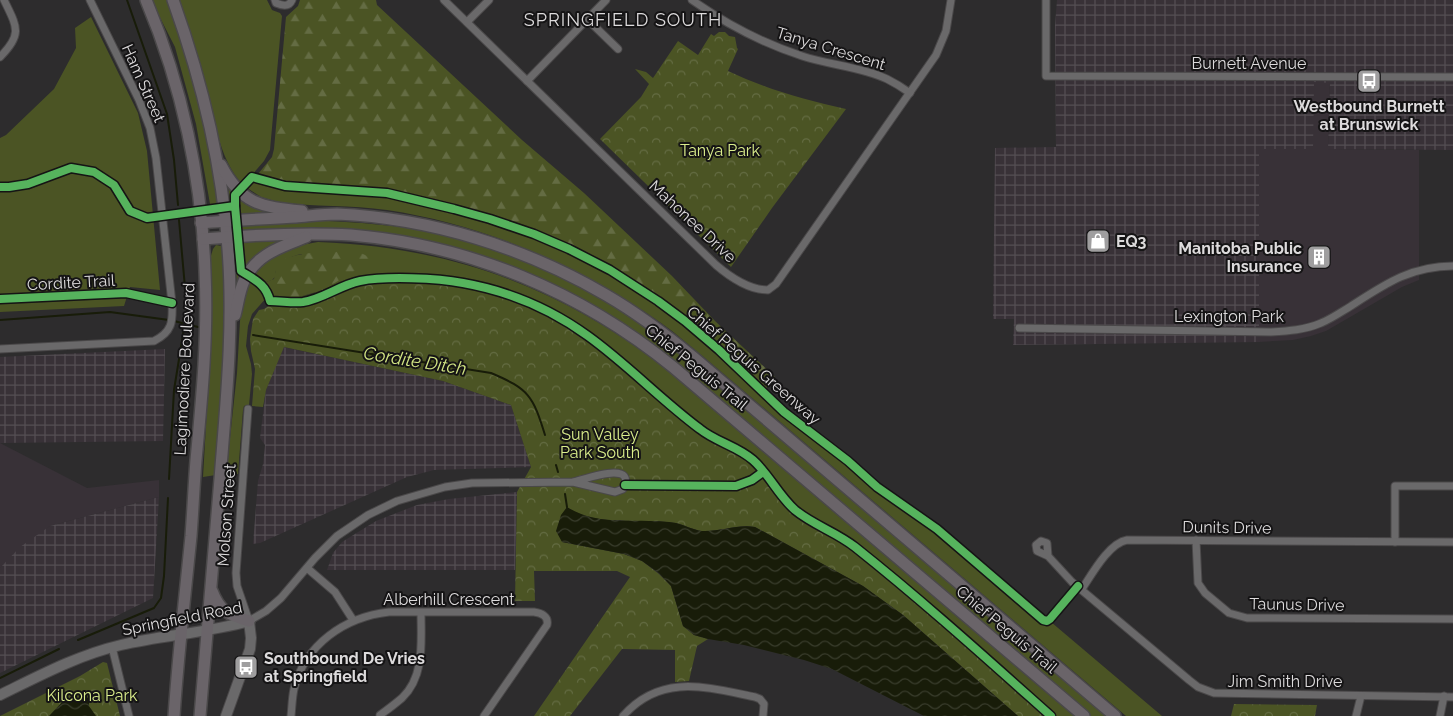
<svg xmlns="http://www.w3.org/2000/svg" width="1453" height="716" viewBox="0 0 1453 716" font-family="Raleway,sans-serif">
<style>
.built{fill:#383137}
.industrial{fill:url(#industrial-grid)}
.grass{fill:#4b5424}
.forest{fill:url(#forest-firs)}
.park{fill:url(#park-crowns)}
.water{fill:url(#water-waves)}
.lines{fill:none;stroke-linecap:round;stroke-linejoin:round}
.stream{stroke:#181c09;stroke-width:2}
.street-casing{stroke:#4a4849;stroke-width:9}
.secondary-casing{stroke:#4a4849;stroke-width:12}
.primary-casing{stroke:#4a4849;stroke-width:14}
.street{stroke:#6a696a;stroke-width:7}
.secondary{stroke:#6a696a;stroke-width:10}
.primary{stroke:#6a6469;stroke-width:11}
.cycleway-casing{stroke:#151415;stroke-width:11}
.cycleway{stroke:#56b35d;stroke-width:8}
.labels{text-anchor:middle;stroke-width:4;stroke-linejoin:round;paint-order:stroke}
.street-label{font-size:16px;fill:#dddbdc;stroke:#151415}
.poi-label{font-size:16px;font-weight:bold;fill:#dddbdc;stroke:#151415;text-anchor:start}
.park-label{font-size:16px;fill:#dbee8c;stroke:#151415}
.neighbourhood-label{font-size:18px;letter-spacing:1px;fill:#dddbdc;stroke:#151415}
.water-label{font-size:18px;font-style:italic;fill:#d3e684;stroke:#151415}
</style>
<defs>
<pattern id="industrial-grid" width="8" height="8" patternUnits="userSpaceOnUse" patternTransform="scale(1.25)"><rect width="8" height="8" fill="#383137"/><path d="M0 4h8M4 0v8" fill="none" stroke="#544e53"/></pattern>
<pattern id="forest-firs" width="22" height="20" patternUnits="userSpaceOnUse" patternTransform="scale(1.25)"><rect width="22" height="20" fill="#4b5424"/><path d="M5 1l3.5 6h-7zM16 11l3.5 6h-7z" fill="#646c43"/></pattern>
<pattern id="park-crowns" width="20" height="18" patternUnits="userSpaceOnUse" patternTransform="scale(1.25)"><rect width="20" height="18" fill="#4b5424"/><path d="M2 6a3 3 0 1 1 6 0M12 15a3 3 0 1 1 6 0" fill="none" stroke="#646c43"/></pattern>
<pattern id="water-waves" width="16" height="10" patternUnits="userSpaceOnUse" patternTransform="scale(1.25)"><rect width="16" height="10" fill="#181c09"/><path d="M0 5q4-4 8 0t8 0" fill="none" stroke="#393c2c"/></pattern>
</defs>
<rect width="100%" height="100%" fill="#2d2c2d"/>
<g class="built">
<path d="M1313,82H1330L1328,149L1419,150V280L1402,287L1326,331L1311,336L1293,340L1259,342V148L1313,149Z"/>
<path d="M0,443L87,488L159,480V497L50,526L0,568Z"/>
</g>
<g class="industrial">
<path d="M1057,0H1453V150L1328,149L1330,83L1314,82L1313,149H1259V342L1013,345L1014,319H993L995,148L1056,147L1055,26Z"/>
<path d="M283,347L443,381L511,405L531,467L434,470L407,477L260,543L253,544L258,481L263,464L265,445L260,438L266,390Z"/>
<path d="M165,349L163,441L0,443V357Z"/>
<path d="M517,492L515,570H327L333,553L342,542L376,521L417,505L449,499Z"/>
<path d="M159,497L153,598L0,673V568L20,547L50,526Z"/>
</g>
<g class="grass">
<path d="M151,0H168L203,112L220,210L217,212L213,211L210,204L196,124L175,47Z"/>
<path d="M179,0H267L272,10L280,13L282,16L270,150L264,161L243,185C217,157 215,116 205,81C198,53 189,27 179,0Z"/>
<path d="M91,17L138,113L147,151L160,290L130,287L124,306L0,312V138L6,135L54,89L76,48L75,28Z"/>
<path d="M252,180L292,189L388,195L479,217L519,230L553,244L614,275L655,301L687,325L795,424L853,467L877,489L936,530L1042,621L1045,623L1051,622L1162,716H1126L706,359C691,347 677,334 661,323C580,266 486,225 387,210C351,205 314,207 278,202L261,197L244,186Z"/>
<path d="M228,185L251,204L266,213L231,215Z"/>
<path d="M312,220L362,223L422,229L468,240L539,265L607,300L667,342L1109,716H1090L668,357L641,337L457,250L246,231L235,227Z"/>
<path d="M290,238L237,285L234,242Z"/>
<path d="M318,242C451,247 560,287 665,368L1074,716H1054C991,660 929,603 863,551C841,534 815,524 794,506C779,493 771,474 756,460C741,447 721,442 705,431C687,419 671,403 655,390C600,342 554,302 481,285C454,278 426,278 398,278C383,277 368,276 353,281C334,286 317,298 297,300L299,297L315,293L302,254C290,256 275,263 275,277L272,280L263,283L251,275L263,261L296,246Z"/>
<path d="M216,245L221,246L225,256V339L216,475L203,477L211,339L210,259L213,249Z"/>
<path d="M250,277L263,288L267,297L252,314L248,326L246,346L251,364L252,374L249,405L244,406L243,410L238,474L226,475L237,373L241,304Z"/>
</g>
<g class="forest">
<path d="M300,0H376L377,5L522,140L584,193L672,276L715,321L775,377L764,391C737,366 712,340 683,317C599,251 495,211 390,192C359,186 327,189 296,186C283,184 271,180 259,177L258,174L272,157L274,149L286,17L298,6Z"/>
<path d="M329,252C342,252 364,248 371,261L323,290L299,297L297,300L274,298L271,296L263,283L274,279L277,263C294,253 310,253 329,252Z"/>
</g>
<g class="park">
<path d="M719,32H725L729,36L735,37L737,48L738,49L728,71C766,89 805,100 846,109L772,208L731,267L600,139L641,97L649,84L635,69L646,72L653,78L678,41L698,55L711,34L714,36Z"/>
<path d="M373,281C406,281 440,280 472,287C567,306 623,368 694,427C712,442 736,447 754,463C768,476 776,495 790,508C810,525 836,534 857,551C922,604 985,660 1048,716H1018L903,615L863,586L755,527C737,524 720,532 702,531C693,530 685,525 676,523C640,517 601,528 567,508L562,542L624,554L642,561L659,574L671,586L683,626L694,635L708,639L697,646L689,681L675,682V650L622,649L570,716H534L630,577L617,571H534L535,601H515L517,492L531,467L511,405L443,381L284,347L266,390L263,407L252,406L255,369L251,351L250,339L253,319L259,310L264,309L275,302L295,304L307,302L352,284Z"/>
<path d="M103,662L107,663L120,716H0L80,676Z"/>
<path d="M1234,704L1317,705L1315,716H1231Z"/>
</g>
<g class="water">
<path d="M567,507C600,528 640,517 676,523C685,525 693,530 702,531C720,532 737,524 755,527L863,586L903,615L1018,716H924L832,669L804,660L744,645L708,639L694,635L683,626L671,586L659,573L642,561L624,554L562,542L556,531L561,515Z"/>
<path d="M89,697V706L96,716H49L64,700L80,701Z"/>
</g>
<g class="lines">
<g class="stream">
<path d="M127,0L167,114L174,160L178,205"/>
<path d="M0,320L110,312L169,320"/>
<path d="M174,321L198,327"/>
<path d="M253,335L491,373C529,389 533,396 545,435"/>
<path d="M556,465L558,472"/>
<path d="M169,479L174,390L187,310L179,220"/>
<path d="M565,494L567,507"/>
<path d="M78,640L154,608L161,598L164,576L168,498"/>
<path d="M0,678L59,649"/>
</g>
<g class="street-casing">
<g id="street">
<path d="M275,0L276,3C283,6 289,7 292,0"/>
<path d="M444,0L716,265C730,277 749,290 768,290L776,284L936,55L946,31L951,0"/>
<path d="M692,0C726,24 762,43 802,56C829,65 862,67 887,79C895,83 903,88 910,93"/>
<path d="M1046,0V76L1453,77"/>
<path d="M587,19L618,49"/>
<path d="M467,22L489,0"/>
<path d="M0,57C23,34 17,27 4,0"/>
<path d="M527,81L606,0"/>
<path d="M1019,328L1271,332C1288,331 1305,330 1321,323C1331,319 1341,312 1351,306C1385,284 1411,266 1453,266"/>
<path d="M0,349L154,341C172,332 173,322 172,303L156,158L150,128L139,100L90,0"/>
<path d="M248,409L236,573L237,586L249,621L266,611L281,598L315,558L337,536L368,515L397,501L445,487L472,483L573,482L615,492L623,489C638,459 583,480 573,482"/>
<path d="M1196,540L1198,583L1205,593L1229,613L1247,618L1453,619"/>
<path d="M1395,542V486H1453"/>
<path d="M1048,556L1047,543L1041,541L1036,545L1037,551L1048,556L1072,582L1189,680L1198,687L1214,693L1453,697"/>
<path d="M307,568L335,592L353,620"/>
<path d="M1082,589C1092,574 1109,543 1127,540L1453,542"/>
<path d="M112,647L129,716"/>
<path d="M380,715C387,710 395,704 402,698C425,676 421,642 421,613"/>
<path d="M291,716C292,707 292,698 294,689C305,644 345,617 389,612H534C541,613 549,616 547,625L484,716"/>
<path d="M623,716C661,673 706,687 755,697L760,699L764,704L763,716"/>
<path d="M1356,716L1361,696"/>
<path d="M1440,716L1444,696"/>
</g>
</g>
<g class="secondary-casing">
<path id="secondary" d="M0,695C39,676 78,655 121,645C163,635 207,633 249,621L251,638L250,649L226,716"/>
</g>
<g class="primary-casing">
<g id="primary">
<path d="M146,0C182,85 202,180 205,272C208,335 202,397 196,460C194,485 193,510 191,536C185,596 178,656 174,716"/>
<path d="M173,0C202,81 222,163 228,249C234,326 226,403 220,479C213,558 207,637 200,716"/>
<path d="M221,165C241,204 261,207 302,211"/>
<path d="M201,223C233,220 264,219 296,217C309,216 323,214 337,214C431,218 526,248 606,295C637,313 665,334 693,357L1115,716"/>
<path d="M203,239C252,235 301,232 351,235C470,245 581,292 673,367L1084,716"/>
<path d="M235,315C238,304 239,292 244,281C256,254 281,247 306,237"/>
<path d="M212,591C220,612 229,615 249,621"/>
</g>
</g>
<use href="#street" class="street"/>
<use href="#secondary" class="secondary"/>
<use href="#primary" class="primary"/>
<g class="cycleway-casing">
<g id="cycleway">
<path d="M0,187H9L28,184L71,168L94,172L114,185L130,211L147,218L235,206L241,271C255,280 266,284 270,301C281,301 292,303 303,302C323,299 340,285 360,281C386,276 437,278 463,283C508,291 551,309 588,336C627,364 661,400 700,429C716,442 737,446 753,460C769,474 778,495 795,510C813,525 836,532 855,547C923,601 987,659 1051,716"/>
<path d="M235,206V195L252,177L285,186L387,193L454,209L490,219L534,234L569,249L610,270L658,301L685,321L719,350L784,412L848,461L877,487L937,529L1043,620L1047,621L1050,619L1078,586"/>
<path d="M0,299L126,293L172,303"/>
<path d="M625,485L736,486L752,480L763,472"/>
</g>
</g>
<use href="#cycleway" class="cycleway"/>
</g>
<defs>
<g id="bus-square" transform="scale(1.25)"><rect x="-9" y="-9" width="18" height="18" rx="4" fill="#9f9e9f" stroke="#151415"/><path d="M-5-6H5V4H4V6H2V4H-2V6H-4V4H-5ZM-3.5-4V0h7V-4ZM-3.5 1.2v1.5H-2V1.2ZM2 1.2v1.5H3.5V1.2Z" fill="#fff"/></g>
<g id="shop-square" transform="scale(1.25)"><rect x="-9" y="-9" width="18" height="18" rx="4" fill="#9f9e9f" stroke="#151415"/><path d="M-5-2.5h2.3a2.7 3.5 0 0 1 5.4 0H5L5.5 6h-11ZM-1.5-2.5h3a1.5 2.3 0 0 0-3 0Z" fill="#fff"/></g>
<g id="building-square" transform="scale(1.25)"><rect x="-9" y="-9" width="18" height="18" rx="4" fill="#9f9e9f" stroke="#151415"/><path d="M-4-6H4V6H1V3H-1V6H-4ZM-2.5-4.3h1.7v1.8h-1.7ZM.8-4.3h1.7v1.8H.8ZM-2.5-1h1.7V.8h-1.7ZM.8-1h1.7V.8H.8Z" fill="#fff"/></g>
</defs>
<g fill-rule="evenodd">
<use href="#bus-square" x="1369" y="81"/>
<use href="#shop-square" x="1098" y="241"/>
<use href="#building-square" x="1319" y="257"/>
<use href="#bus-square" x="246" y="667"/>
</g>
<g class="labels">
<g class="street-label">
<text transform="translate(831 48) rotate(17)" y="6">Tanya Crescent</text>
<text x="1249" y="69">Burnett Avenue</text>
<text transform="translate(144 83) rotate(66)" y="6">Ham Street</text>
<text transform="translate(693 221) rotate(43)" y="6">Mahonee Drive</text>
<text transform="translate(71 282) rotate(-3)" y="6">Cordite Trail</text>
<text x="1229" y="322">Lexington Park</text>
<text transform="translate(754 365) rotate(41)" y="6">Chief Peguis Greenway</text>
<text transform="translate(697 367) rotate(39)" y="6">Chief Peguis Trail</text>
<text transform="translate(184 369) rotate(-87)" y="6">Lagimodiere Boulevard</text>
<text transform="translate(226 515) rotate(-86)" y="6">Molson Street</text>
<text transform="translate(1227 527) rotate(1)" y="6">Dunits Drive</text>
<text x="449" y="605">Alberhill Crescent</text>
<text transform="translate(1297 604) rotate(1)" y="6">Taunus Drive</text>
<text transform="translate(182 618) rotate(-11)" y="6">Springfield Road</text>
<text transform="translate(1007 629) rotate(40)" y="6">Chief Peguis Trail</text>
<text x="1285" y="687">Jim Smith Drive</text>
</g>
<g class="poi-label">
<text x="1369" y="112" text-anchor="middle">Westbound Burnett<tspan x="1369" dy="18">at Brunswick</tspan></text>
<text x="1116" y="247">EQ3</text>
<text x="1302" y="254" text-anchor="end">Manitoba Public<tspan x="1302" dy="18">Insurance</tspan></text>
<text x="264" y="664">Southbound De Vries<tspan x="264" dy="18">at Springfield</tspan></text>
</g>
<g class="park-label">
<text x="720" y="156">Tanya Park</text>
<text x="600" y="440">Sun Valley<tspan x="600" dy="18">Park South</tspan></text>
<text x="92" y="701">Kilcona Park</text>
</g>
<g class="neighbourhood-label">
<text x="623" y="26">SPRINGFIELD SOUTH</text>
</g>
<g class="water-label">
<text transform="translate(415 361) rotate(9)" y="6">Cordite Ditch</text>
</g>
</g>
</svg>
